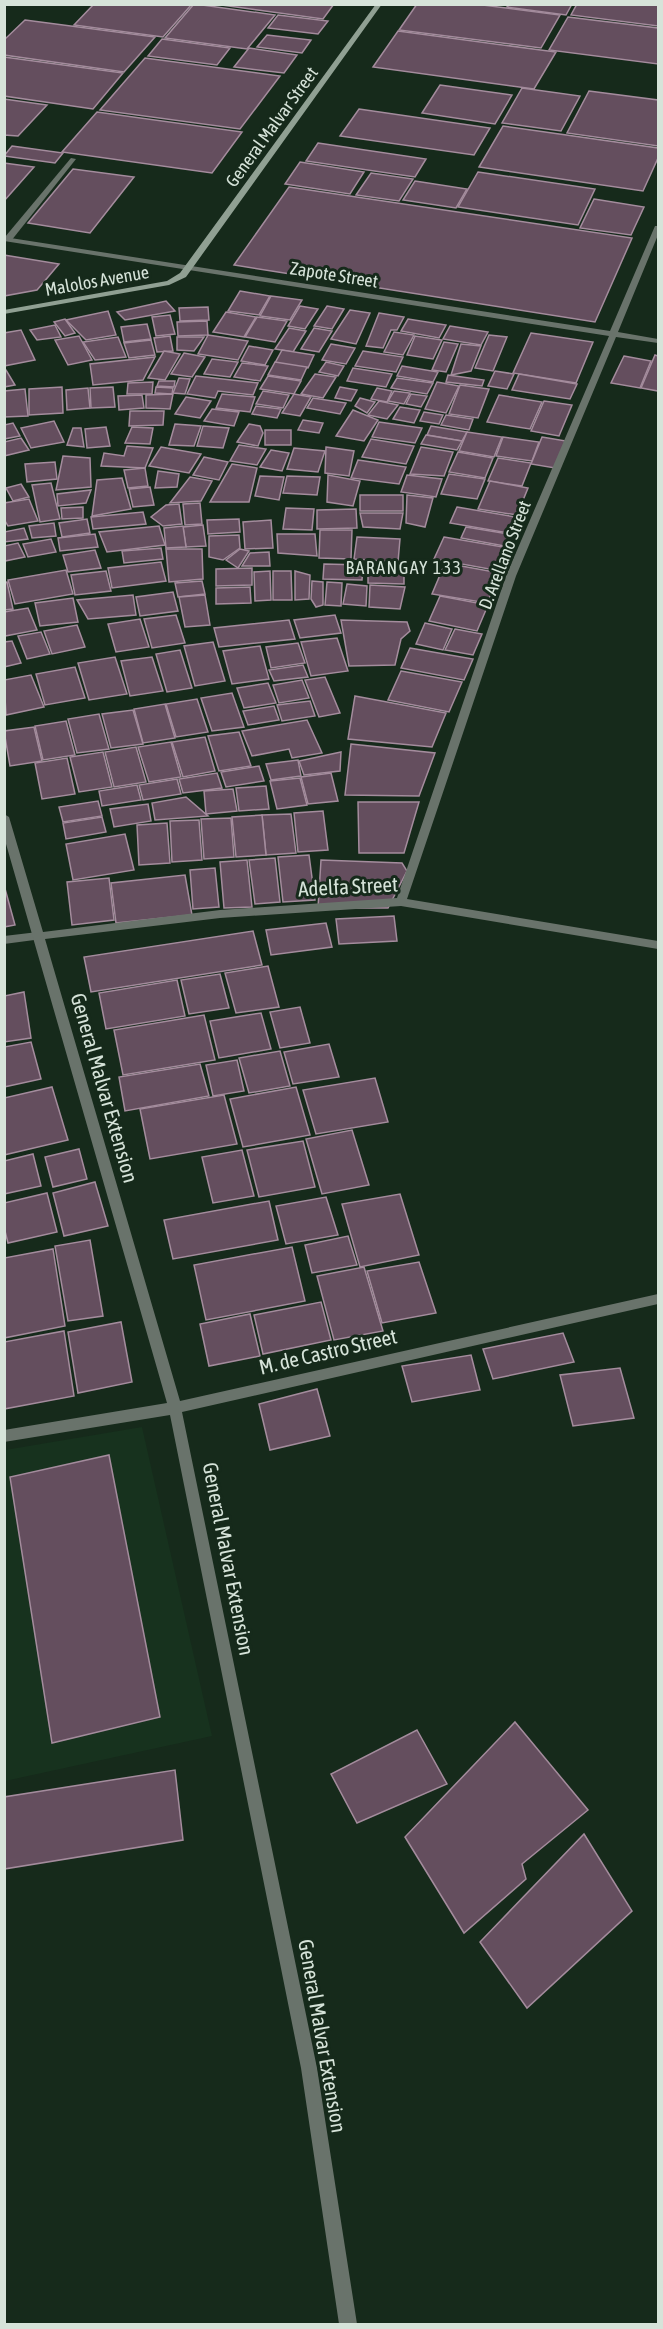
<svg xmlns="http://www.w3.org/2000/svg" width="663" height="2329" viewBox="0 0 663 2329" font-family="'Asap Condensed',sans-serif">
<style>
.built{fill:#17321e}
.building{fill:#644e5e;stroke:#a48c9d;stroke-width:1.5}
.lines{fill:none;stroke-linecap:round;stroke-linejoin:round}
.lane{fill:#69736b;fill-rule:evenodd}
.street{fill:#69736b;fill-rule:evenodd}
.secondary{fill:#90a093;fill-rule:evenodd}
.labels{text-anchor:middle;stroke-width:6;stroke-linejoin:round;paint-order:stroke}
.far-street-label{font-size:18px;fill:#d6e3d9;stroke:#162a1b}
.far-neighbourhood-label{font-size:18px;letter-spacing:1.5px;fill:#d6e3d9;stroke:#162a1b}
.street-label{font-size:21px;fill:#d6e3d9;stroke:#162a1b}
</style>
<rect width="100%" height="100%" fill="#162a1b"/>
<path class="built" d="M142,1427L212,1736L5,1781V1450Z"/>
<g class="building">
<path d="M94,4H192L163,37L74,25Z"/>
<path d="M194,4H195L275,15L247,49L165,38Z"/>
<path d="M214,4H334L323,19Z"/>
<path d="M417,4H475L560,15L541,48L399,30Z"/>
<path d="M509,4H572L566,15L507,7Z"/>
<path d="M577,4H658V26L571,15Z"/>
<path d="M278,15L328,21L318,34L268,28Z"/>
<path d="M568,17L658,28V64L549,50Z"/>
<path d="M25,20L155,37L124,72L4,55V40Z"/>
<path d="M398,31L556,52L534,89L373,67Z"/>
<path d="M267,35L311,40L302,53L257,47Z"/>
<path d="M162,39L230,48L217,65L148,56Z"/>
<path d="M249,48L297,55L284,73L234,67Z"/>
<path d="M4,57L123,73L93,109L4,96Z"/>
<path d="M145,58L280,76L240,129L100,110Z"/>
<path d="M440,85L512,95L495,124L422,113Z"/>
<path d="M522,88L580,96L561,131L502,123Z"/>
<path d="M589,91L658,100V146L567,133Z"/>
<path d="M4,99L47,105L18,136L4,135Z"/>
<path d="M359,109L490,128L474,155L340,136Z"/>
<path d="M97,112L242,132L212,173L62,152Z"/>
<path d="M503,126L658,148V158L643,191L479,167Z"/>
<path d="M318,143L426,159L415,177L306,161Z"/>
<path d="M12,146L63,153L55,163L4,156Z"/>
<path d="M300,162L364,172L350,194L285,184Z"/>
<path d="M4,163L34,167L4,201Z"/>
<path d="M73,169L134,177L90,233L28,223Z"/>
<path d="M478,172L595,189L578,225L458,207Z"/>
<path d="M371,173L413,179L399,201L356,195Z"/>
<path d="M415,181L467,189L456,208L403,200Z"/>
<path d="M289,187L632,238L595,322L234,265Z"/>
<path d="M594,199L644,207L631,235L580,228Z"/>
<path d="M4,255L59,264L37,290L4,296Z"/>
<path d="M240,291L270,296L259,315L228,311Z"/>
<path d="M271,296L302,300L290,320L260,316Z"/>
<path d="M166,301L175,311L125,320L117,312Z"/>
<path d="M300,306L318,309L305,329L288,326Z"/>
<path d="M327,306L344,309L332,329L314,326Z"/>
<path d="M208,307L209,320L180,321L179,308Z"/>
<path d="M350,310L370,313L356,344L331,339Z"/>
<path d="M108,311L116,335L86,340L66,320Z"/>
<path d="M226,312L256,317L244,337L213,332Z"/>
<path d="M379,313L404,317L397,330H391L383,348L366,346Z"/>
<path d="M170,315L175,334L156,336L152,317Z"/>
<path d="M257,317L287,321L275,342L245,337Z"/>
<path d="M65,319L75,333L65,336L54,322Z"/>
<path d="M408,319L446,325L439,338L401,331Z"/>
<path d="M207,321L208,335L178,336L177,322Z"/>
<path d="M147,324L151,339L124,342L121,327Z"/>
<path d="M55,325L61,337L37,340L30,330Z"/>
<path d="M450,326L488,332L481,345L443,339Z"/>
<path d="M289,328L306,331L293,352L275,349Z"/>
<path d="M314,328L332,331L319,352L301,349Z"/>
<path d="M21,330L35,360L4,366V333Z"/>
<path d="M394,332L414,335L403,355L384,352Z"/>
<path d="M531,333L593,342L576,383L513,373Z"/>
<path d="M208,335L248,341L238,360L198,354Z"/>
<path d="M489,335L507,337L493,371L475,368Z"/>
<path d="M79,336L92,360L68,365L55,340Z"/>
<path d="M170,336L173,351L157,352L154,338Z"/>
<path d="M415,336L442,340L433,359L407,355Z"/>
<path d="M118,337L126,357L95,360L83,342Z"/>
<path d="M177,337H204L194,351L177,350Z"/>
<path d="M151,340L155,355L129,358L124,343Z"/>
<path d="M444,342L458,344L446,372L432,370Z"/>
<path d="M331,344L355,348L346,364L322,360Z"/>
<path d="M461,344L481,346L471,371L451,375Z"/>
<path d="M249,346L273,350L265,365L241,361Z"/>
<path d="M282,350L314,355L308,368L275,363Z"/>
<path d="M164,351L180,354L165,380L148,378Z"/>
<path d="M363,351L403,357L396,372L355,366Z"/>
<path d="M184,353L205,357L192,377L171,374Z"/>
<path d="M655,355L658,356V391L641,388Z"/>
<path d="M624,356L651,361L640,388L611,383Z"/>
<path d="M155,357L143,380L93,385L90,364Z"/>
<path d="M212,359L238,362L230,377L204,374Z"/>
<path d="M275,362L307,367L301,380L268,375Z"/>
<path d="M326,362L344,366L338,376L319,372Z"/>
<path d="M242,363L268,366L260,381L234,377Z"/>
<path d="M402,366L438,372L433,382L397,376Z"/>
<path d="M353,368L392,374L386,387L347,381Z"/>
<path d="M4,370H6L15,385L4,387Z"/>
<path d="M495,371L514,374L507,389L488,386Z"/>
<path d="M315,374L336,377L323,398L301,394Z"/>
<path d="M519,374L577,384L570,399L512,390Z"/>
<path d="M448,375L484,380L482,386L446,382Z"/>
<path d="M196,376L258,383L253,395L218,391L215,398L187,394Z"/>
<path d="M268,376L301,381L294,394L260,389Z"/>
<path d="M179,378L190,379L185,394L173,393Z"/>
<path d="M397,378L433,383L427,394L391,388Z"/>
<path d="M159,381H175L174,387L157,386Z"/>
<path d="M153,382L152,394H127L128,383Z"/>
<path d="M437,382L459,386L446,413L425,409Z"/>
<path d="M460,385L489,389L478,418L449,414Z"/>
<path d="M62,387L63,413L29,415V389Z"/>
<path d="M113,387L115,407L91,408L90,388Z"/>
<path d="M156,387L173,388L172,394L155,393Z"/>
<path d="M340,387L357,390L351,401L335,398Z"/>
<path d="M88,388L90,408L67,410L66,390Z"/>
<path d="M377,388L392,391L387,402L371,399Z"/>
<path d="M25,389L28,416L4,417V391Z"/>
<path d="M263,391L289,395L283,408L256,404Z"/>
<path d="M394,391L410,393L404,404L388,401Z"/>
<path d="M173,394L170,409L146,408V395Z"/>
<path d="M222,394L255,397L250,412L216,408Z"/>
<path d="M294,394L311,397L300,416L282,413Z"/>
<path d="M411,394L427,396L421,407L406,404Z"/>
<path d="M142,395L144,408L119,410L118,396Z"/>
<path d="M499,395L542,402L530,429L487,422Z"/>
<path d="M186,397L211,401L200,418L175,414Z"/>
<path d="M313,398L346,403L340,414L307,408Z"/>
<path d="M360,398L375,402L367,413L355,406Z"/>
<path d="M379,401L398,405L387,419L368,415Z"/>
<path d="M544,401L572,405L559,436L531,431Z"/>
<path d="M256,406L281,409L277,418L252,414Z"/>
<path d="M400,407L420,410L414,423L393,419Z"/>
<path d="M212,409L239,412L234,426L204,421Z"/>
<path d="M353,410L378,420L364,441L336,436Z"/>
<path d="M130,411H164L163,425L129,426Z"/>
<path d="M424,412L443,415L439,424L420,421Z"/>
<path d="M446,415L473,419L469,430L441,425Z"/>
<path d="M303,420L323,423L319,433L298,430Z"/>
<path d="M54,421L64,442L31,448L21,428Z"/>
<path d="M379,422L422,428L415,443L372,437Z"/>
<path d="M13,423L20,436L4,439V425Z"/>
<path d="M175,424L201,426L194,446L169,445Z"/>
<path d="M249,424L260,426L263,433L258,446L237,442Z"/>
<path d="M203,426L229,428L223,448L197,446Z"/>
<path d="M431,426L467,432L462,441L427,435Z"/>
<path d="M106,427L110,446L87,448L85,429Z"/>
<path d="M132,427L153,428L150,444L125,443Z"/>
<path d="M73,428H81L84,447L67,445Z"/>
<rect x="265" y="430" width="26" height="15"/>
<path d="M467,432L502,437L494,457L459,451Z"/>
<path d="M426,435L462,441L457,450L421,444Z"/>
<path d="M503,437L539,442L532,461L496,456Z"/>
<path d="M542,437L566,441L555,468L531,464Z"/>
<path d="M21,438L29,450L4,456V442Z"/>
<path d="M371,439L414,446L406,464L362,457Z"/>
<path d="M239,445L266,449L257,465L230,461Z"/>
<path d="M127,446L153,448L145,468L101,466L104,453L124,456Z"/>
<path d="M161,447L201,454L189,473L149,466Z"/>
<path d="M326,447L354,451L349,476L325,473Z"/>
<path d="M421,447L453,452L444,476L410,474Z"/>
<path d="M294,448L325,451L318,472L287,469Z"/>
<path d="M271,450L289,453L282,471L260,467Z"/>
<path d="M458,452L493,458L485,478L449,472Z"/>
<path d="M63,456L90,458L91,487L56,490Z"/>
<path d="M204,457L228,462L219,480L193,475Z"/>
<path d="M498,458L531,463L522,486L488,481Z"/>
<path d="M358,460L406,467L399,484L351,478Z"/>
<path d="M55,462L57,479L27,482L25,464Z"/>
<path d="M232,464L257,468L249,502H210Z"/>
<path d="M145,468L148,486L128,488L124,470Z"/>
<path d="M158,471L179,474L177,487L155,488Z"/>
<path d="M449,474L485,479L477,499L441,494Z"/>
<path d="M328,475L360,481L353,506L327,502Z"/>
<path d="M407,475L442,479L436,497L401,492Z"/>
<path d="M260,476L284,477L279,500L255,496Z"/>
<path d="M287,476L320,477L317,495L283,493Z"/>
<path d="M190,477L212,481L201,501L170,503Z"/>
<path d="M122,478L131,509L92,516L97,480Z"/>
<path d="M490,481L528,488L517,515L478,509Z"/>
<path d="M51,483L60,519L40,522L32,485Z"/>
<path d="M21,484L29,497L13,501L6,488Z"/>
<path d="M150,487L154,505L133,507L129,489Z"/>
<path d="M91,490L86,503L58,506L57,494Z"/>
<rect x="360" y="495" width="43" height="16"/>
<path d="M407,495L433,498L425,527L406,523Z"/>
<path d="M29,499L38,521L8,526L4,519V503Z"/>
<path d="M200,503L202,524L185,525L183,504Z"/>
<path d="M179,504L182,524L163,526L151,517L166,505Z"/>
<path d="M83,507V518L62,519L61,508Z"/>
<path d="M457,507L521,518L515,534L450,523Z"/>
<path d="M286,508L314,509L312,530L283,529Z"/>
<path d="M356,509L357,528L317,529V510Z"/>
<path d="M143,512L146,524L93,529L91,517Z"/>
<path d="M360,513H403L400,529L363,527Z"/>
<path d="M87,519L90,533L62,537L59,523Z"/>
<path d="M239,519L240,532L208,534L207,520Z"/>
<path d="M271,520L273,548L245,549L243,522Z"/>
<path d="M54,523L56,536L32,538L29,526Z"/>
<path d="M203,525L206,546L186,547L183,527Z"/>
<path d="M159,526L165,545L107,552L99,532Z"/>
<path d="M183,526L186,547L166,548L164,528Z"/>
<path d="M466,527L514,535L510,547L461,538Z"/>
<path d="M24,528L28,539L4,542V532Z"/>
<path d="M320,530H352L351,559L319,558Z"/>
<path d="M95,534L98,547L60,551L58,538Z"/>
<path d="M277,534H315L317,556L278,553Z"/>
<path d="M239,535L240,548L223,560L209,557V536Z"/>
<path d="M357,537L400,539L398,562L354,559Z"/>
<path d="M444,537L509,548L500,571L434,559Z"/>
<path d="M51,539L56,552L28,557L23,544Z"/>
<path d="M18,543L25,557L5,561L4,546Z"/>
<path d="M161,548L163,559L124,563L122,551Z"/>
<path d="M166,549H202L203,579L169,582Z"/>
<path d="M240,549L249,551L238,568L226,560Z"/>
<path d="M95,550L101,568L68,572L63,555Z"/>
<path d="M269,552L270,566H242L250,553Z"/>
<path d="M161,562L166,581L112,588L108,568Z"/>
<path d="M445,563L500,573L487,603L432,594Z"/>
<path d="M324,564L363,565L362,580L323,579Z"/>
<path d="M368,566H404V584L368,583Z"/>
<path d="M252,568V585L216,586V569Z"/>
<path d="M66,570L73,594L15,604L8,580Z"/>
<path d="M106,571L111,591L75,595L71,575Z"/>
<path d="M270,571L271,600L255,601L254,572Z"/>
<path d="M273,571H291L292,600H273Z"/>
<path d="M295,571L310,575L309,599L295,600Z"/>
<path d="M202,581L205,594L178,597L175,583Z"/>
<path d="M312,581L323,582V605L316,607L311,599Z"/>
<path d="M7,582L13,609L4,610V583Z"/>
<path d="M327,582L342,583L341,606L325,605Z"/>
<path d="M347,584L367,586L366,606L343,604Z"/>
<path d="M370,585L405,587L400,609L369,607Z"/>
<path d="M250,587L251,603L216,604V588Z"/>
<path d="M173,592L178,611L140,616L136,597Z"/>
<path d="M133,595L136,615L88,619L77,600Z"/>
<path d="M205,595L210,625L185,627L179,597Z"/>
<path d="M440,596L488,605L477,631L429,621Z"/>
<path d="M73,598L78,622L40,626L35,603Z"/>
<path d="M28,608L37,630L5,636L4,612Z"/>
<path d="M176,615L185,643L152,648L144,619Z"/>
<path d="M335,615L341,633L300,638L294,620Z"/>
<path d="M140,619L149,647L116,652L108,624Z"/>
<path d="M289,620L295,639L219,647L214,628Z"/>
<path d="M341,620L407,622L410,631L401,639L395,665L349,666Z"/>
<path d="M425,623L452,629L443,650L416,644Z"/>
<path d="M77,625L85,647L52,654L44,631Z"/>
<path d="M455,629L482,634L473,655L445,650Z"/>
<path d="M41,632L50,654L27,659L18,636Z"/>
<path d="M337,638L348,671L311,676L301,642Z"/>
<path d="M12,641L21,663L4,667V642Z"/>
<path d="M213,642L225,681L195,686L184,646Z"/>
<path d="M298,643L305,663L271,668L266,647Z"/>
<path d="M260,646L269,679L232,684L223,651Z"/>
<path d="M410,648L473,659L464,680L401,668Z"/>
<path d="M180,650L192,688L167,692L156,654Z"/>
<path d="M115,657L127,694L89,700L78,663Z"/>
<path d="M152,657L163,691L130,696L121,661Z"/>
<path d="M303,665L308,677L274,681L269,670Z"/>
<path d="M75,667L85,698L45,705L36,674Z"/>
<path d="M401,671L462,682L449,712L388,700Z"/>
<path d="M31,675L44,707L6,715L4,680Z"/>
<path d="M325,677L340,713L319,717L305,680Z"/>
<path d="M302,680L309,698L279,703L273,685Z"/>
<path d="M268,683L276,703L244,708L237,688Z"/>
<path d="M232,693L244,727L212,731L201,698Z"/>
<path d="M355,696L446,713L432,747L348,739Z"/>
<path d="M197,699L208,732L176,737L166,704Z"/>
<path d="M310,701L315,716L282,721L277,705Z"/>
<path d="M165,704L175,738L143,743L134,709Z"/>
<path d="M274,706L279,720L248,725L243,711Z"/>
<path d="M133,710L143,744L111,748L102,714Z"/>
<path d="M99,714L109,749L77,753L68,719Z"/>
<path d="M307,720L322,753L292,758L289,749L252,756L242,731Z"/>
<path d="M66,721L75,755L43,760L35,726Z"/>
<path d="M34,727L42,761L10,766L4,731Z"/>
<path d="M239,732L251,766L219,771L208,736Z"/>
<path d="M205,737L215,771L183,777L172,742Z"/>
<path d="M171,742L181,777L149,782L138,747Z"/>
<path d="M351,744L435,753L419,796L345,795Z"/>
<path d="M136,747L146,782L114,787L105,752Z"/>
<path d="M103,752L112,787L79,792L70,757Z"/>
<path d="M341,752L340,771L304,775L299,761Z"/>
<path d="M67,758L75,794L42,799L35,763Z"/>
<path d="M298,760L301,776L271,780L266,764Z"/>
<path d="M259,766L264,781L226,787L221,772Z"/>
<path d="M217,773L222,788L183,793L179,779Z"/>
<path d="M331,773L338,801L308,804L301,777Z"/>
<path d="M300,778L307,805L277,809L270,781Z"/>
<path d="M177,779L181,794L143,800L139,785Z"/>
<path d="M137,785L141,800L102,806L99,791Z"/>
<path d="M266,786L269,809L239,811L236,788Z"/>
<path d="M233,789L237,811L206,814L204,791Z"/>
<path d="M186,797L208,816L155,820L152,803Z"/>
<path d="M98,801L102,816L63,822L59,807Z"/>
<path d="M358,802H419L404,853H359Z"/>
<path d="M148,804L151,821L114,827L110,809Z"/>
<path d="M323,811L328,850L298,852L294,813Z"/>
<path d="M291,814L296,853L266,855L262,815Z"/>
<path d="M262,815L266,855L236,857L232,817Z"/>
<path d="M102,817L106,832L66,839L63,823Z"/>
<path d="M231,818L234,857L204,859L201,819Z"/>
<path d="M199,820L202,860L172,862L170,821Z"/>
<path d="M167,823L170,863L139,865L137,825Z"/>
<path d="M125,834L134,870L73,880L66,844Z"/>
<path d="M309,855L315,900L283,902L278,857Z"/>
<path d="M275,858L280,902L255,904L249,860Z"/>
<path d="M247,860L252,907L224,908L220,862Z"/>
<path d="M321,860L402,863L407,871L388,908H318Z"/>
<path d="M215,868L219,907L193,909L190,870Z"/>
<path d="M185,875L192,915L116,923L111,883Z"/>
<path d="M109,878L114,920L72,925L67,882Z"/>
<path d="M4,885L15,925L4,927Z"/>
<path d="M394,916L397,941L339,944L336,919Z"/>
<path d="M326,923L332,947L271,955L266,930Z"/>
<path d="M253,931L262,965L91,992L84,957Z"/>
<path d="M268,966L279,1007L236,1013L225,973Z"/>
<path d="M220,974L229,1008L189,1014L181,980Z"/>
<path d="M177,980L185,1016L106,1029L99,993Z"/>
<path d="M24,992L31,1038L4,1042V996Z"/>
<path d="M300,1007L310,1043L280,1048L270,1012Z"/>
<path d="M261,1013L271,1049L219,1058L210,1021Z"/>
<path d="M204,1015L215,1060L123,1075L114,1030Z"/>
<path d="M31,1042L41,1079L4,1087V1047Z"/>
<path d="M329,1044L339,1077L293,1084L284,1052Z"/>
<path d="M280,1051L290,1086L249,1093L239,1058Z"/>
<path d="M237,1060L244,1091L213,1096L206,1065Z"/>
<path d="M200,1064L209,1096L125,1111L119,1077Z"/>
<path d="M375,1078L388,1122L316,1134L303,1090Z"/>
<path d="M52,1087L68,1140L4,1155V1098Z"/>
<path d="M296,1087L310,1135L243,1147L230,1099Z"/>
<path d="M224,1095L237,1144L150,1159L140,1109Z"/>
<path d="M352,1130L369,1185L322,1194L306,1139Z"/>
<path d="M303,1141L315,1187L259,1197L247,1150Z"/>
<path d="M79,1149L87,1179L53,1187L45,1157Z"/>
<path d="M242,1150L254,1196L213,1203L202,1157Z"/>
<path d="M33,1154L41,1186L4,1194V1161Z"/>
<path d="M95,1182L108,1226L64,1236L53,1193Z"/>
<path d="M47,1193L57,1232L8,1243L4,1227V1203Z"/>
<path d="M400,1194L419,1255L360,1267L342,1204Z"/>
<path d="M326,1197L338,1235L286,1244L276,1206Z"/>
<path d="M269,1201L278,1240L173,1259L164,1220Z"/>
<path d="M348,1236L357,1265L312,1273L305,1245Z"/>
<path d="M90,1240L103,1316L68,1321L55,1246Z"/>
<path d="M292,1247L305,1301L206,1320L194,1265Z"/>
<path d="M53,1249L65,1326L4,1338V1258Z"/>
<path d="M419,1262L436,1313L382,1323L367,1271Z"/>
<path d="M364,1267L383,1331L334,1340L317,1276Z"/>
<path d="M321,1302L331,1340L263,1354L254,1315Z"/>
<path d="M250,1314L260,1356L209,1366L200,1324Z"/>
<path d="M121,1322L132,1382L78,1393L68,1332Z"/>
<path d="M64,1331L74,1396L4,1409V1342Z"/>
<path d="M563,1333L574,1362L493,1379L483,1349Z"/>
<path d="M471,1355L480,1390L412,1402L402,1366Z"/>
<path d="M620,1368L634,1418L573,1426L560,1375Z"/>
<path d="M317,1389L330,1436L270,1450L259,1404Z"/>
<path d="M109,1455L160,1717L52,1743L10,1477Z"/>
<path d="M515,1722L588,1810L522,1864L526,1879L464,1933L405,1837Z"/>
<path d="M417,1730L447,1784L357,1823L331,1774Z"/>
<path d="M175,1770L183,1840L4,1869V1797Z"/>
<path d="M584,1834L632,1911L527,2008L480,1942Z"/>
</g>
<g class="lines">
<g class="lane">
<path d="M71,158L76,159L11,241H5V237Z"/>
<path d="M38,932L42,933L43,936L42,939L4,944V936Z"/>
</g>
<path class="street" d="M655,226H658V235L618,332L658,339V343L616,337L516,576L407,899L658,941V949L401,906L220,918L45,939L180,1401L658,1294V1304L182,1412L317,2068L357,2324H339L301,2068L170,1415L4,1442V1430L167,1403L4,837V814L9,817L43,932L220,910L397,898L506,576L609,336L4,241V237L610,331Z"/>
<path class="secondary" d="M376,4H382L186,277L169,285L4,314V310L167,281L180,273Z"/>
</g>
<g class="labels">
<g class="far-street-label">
<text transform="translate(272 127) rotate(-54)" y="6">General Malvar Street</text>
<text transform="translate(334 275) rotate(9)" y="6">Zapote Street</text>
<text transform="translate(97 281) rotate(-10)" y="6">Malolos Avenue</text>
<text transform="translate(505 555) rotate(-69)" y="6">D. Arellano Street</text>
</g>
<g class="far-neighbourhood-label">
<text x="404" y="574">BARANGAY 133</text>
</g>
<g class="street-label">
<text transform="translate(348 887) rotate(-3)" y="7">Adelfa Street</text>
<text transform="translate(104 1088) rotate(74)" y="7">General Malvar Extension</text>
<text transform="translate(328 1352) rotate(-13)" y="7">M. de Castro Street</text>
<text transform="translate(228 1559) rotate(79)" y="7">General Malvar Extension</text>
<text transform="translate(322 2036) rotate(80)" y="7">General Malvar Extension</text>
</g>
</g>
<rect width="663" height="2329" fill="none" stroke="#d6e3d9" stroke-width="12"/>
</svg>
